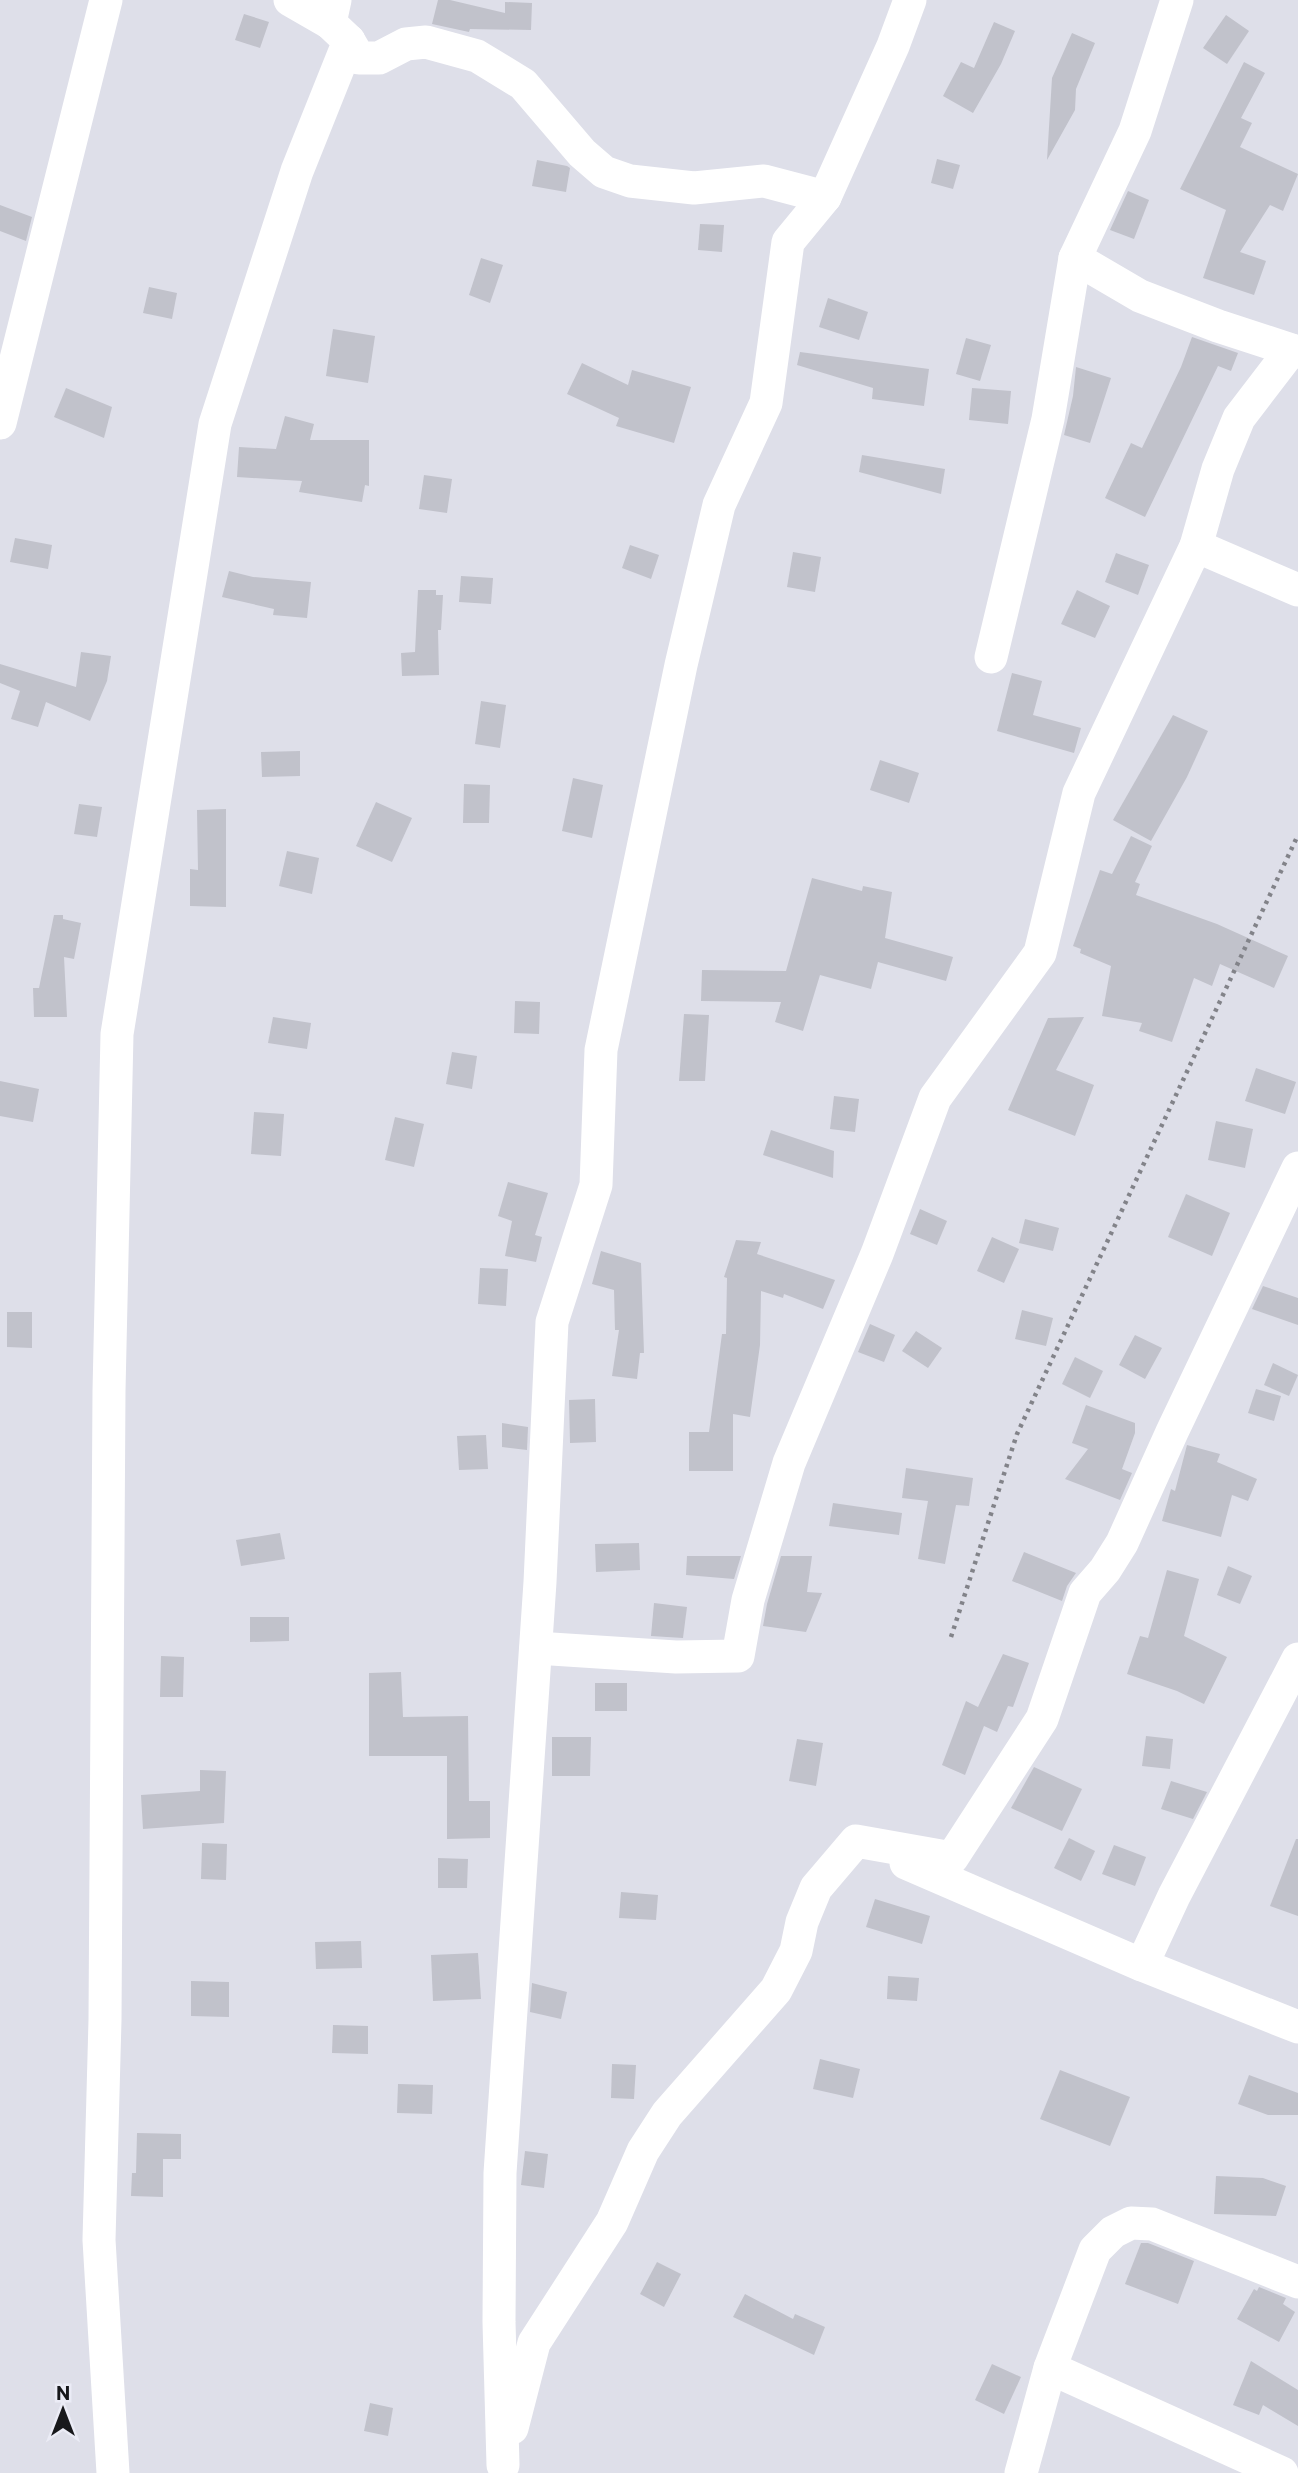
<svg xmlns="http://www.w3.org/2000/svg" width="1298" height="2473" viewBox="0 0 1298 2473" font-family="Commissioner,sans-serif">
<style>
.building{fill:#c1c2cb}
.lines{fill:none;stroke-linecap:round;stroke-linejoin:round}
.path{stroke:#828389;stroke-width:4.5;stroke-dasharray:3.5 5;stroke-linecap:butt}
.minor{stroke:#fff;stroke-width:33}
</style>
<rect width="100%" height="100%" fill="#dedfe9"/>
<g class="building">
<path d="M438,0H450L505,13V2L532,3L531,30L470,29L469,32L432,24Z"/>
<path d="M244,14L269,22L260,48L235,40Z"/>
<path d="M1226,15L1249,31L1227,64L1203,48Z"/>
<path d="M994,22L1015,31L1001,64L973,113L943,96L961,62L974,68Z"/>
<path d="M1072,33L1095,43L1076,89L1075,110L1047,160L1052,78Z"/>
<path d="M1244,62L1265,73L1241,118L1252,123L1240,147L1298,174L1283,211L1270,205L1240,252L1266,261L1254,295L1203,278L1226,210L1180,189Z"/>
<path d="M937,159L960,165L953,189L931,183Z"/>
<path d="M537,160L567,166L570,168L566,192L532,186Z"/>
<path d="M1128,191L1149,200L1134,239L1110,230Z"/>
<path d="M0,205L32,217L26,241L0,231Z"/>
<path d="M700,224L724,225L722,252L698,250Z"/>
<path d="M481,258L503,265L490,303L469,295Z"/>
<path d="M149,287L177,293L172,319L143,313Z"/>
<path d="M828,298L868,312L859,340L819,327Z"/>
<path d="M333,329L375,336L368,383L326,376Z"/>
<path d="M1192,337L1238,353L1231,371L1218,366L1145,517L1105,498L1131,443L1142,448L1181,367Z"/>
<path d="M966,338L991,345L980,381L956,374Z"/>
<path d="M800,352L929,369L924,406L872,399L873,388L797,365Z"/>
<path d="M582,363L628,385L632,370L691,387L674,443L616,426L619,418L567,394Z"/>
<path d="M1076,367L1111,378L1090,443L1064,435L1073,396Z"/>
<path d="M66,388L112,407L104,438L54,417Z"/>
<path d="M972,388L1011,391L1008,424L969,420Z"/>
<path d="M285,416L314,424L310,440H369V486L365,485L362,502L299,492L302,481L237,477L239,447L276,449Z"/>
<path d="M862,455L945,469L941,494L859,472Z"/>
<path d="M424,475L452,479L447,513L419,509Z"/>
<path d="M15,538L52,545L48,569L10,562Z"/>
<path d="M630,545L659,555L651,579L622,568Z"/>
<path d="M793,552L821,557L815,592L787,587Z"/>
<path d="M1116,553L1149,565L1138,595L1105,582Z"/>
<path d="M229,571L253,577L311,582L307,618L273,615L274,609L222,597Z"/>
<path d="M461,576L493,578L491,604L459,602Z"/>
<path d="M418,590H436V595H443L441,630H438L439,675L402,676L401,653L415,652Z"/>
<path d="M1077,590L1110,606L1095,638L1061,624Z"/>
<path d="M81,652L111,656L107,681L90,721L46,702L38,727L11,719L20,691L0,683V664L76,687Z"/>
<path d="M1012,673L1042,681L1033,715L1081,728L1074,753L997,731Z"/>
<path d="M481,701L506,705L500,748L475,744Z"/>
<path d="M1173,715L1208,731L1187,777L1151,841L1113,820Z"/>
<path d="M300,751V776L262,777L261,752Z"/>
<path d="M880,760L919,773L909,803L870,790Z"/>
<path d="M573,778L603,785L592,838L562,831Z"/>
<path d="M464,784L490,785L489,823H463Z"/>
<path d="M376,802L412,818L392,862L356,846Z"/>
<path d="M79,804L102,807L97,837L74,834Z"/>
<path d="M226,809V907L190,906V869L198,870L197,810Z"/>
<path d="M1131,836L1152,846L1135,882L1140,884L1136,895L1217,924L1288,956L1274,988L1220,964L1212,986L1194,978L1172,1042L1139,1031L1142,1023L1102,1016L1111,966L1080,953L1081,949L1073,946L1100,870L1112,874Z"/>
<path d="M287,851L319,858L312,894L279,886Z"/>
<path d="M812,878L862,891L863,886L892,892L885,938L953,957L946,981L878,962L871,989L820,975L803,1031L775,1022L781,1002L701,1001L702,970L786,971Z"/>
<path d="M54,915H63V919L81,923L74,959L64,957L67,1017H34L33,988H39Z"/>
<path d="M515,1001L540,1002L539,1034L514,1033Z"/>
<path d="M684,1014L709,1015L705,1081H679Z"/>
<path d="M273,1017L311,1023L307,1049L268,1043Z"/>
<path d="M1084,1017L1056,1070L1094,1085L1075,1136L1008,1110L1048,1018Z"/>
<path d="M452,1052L477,1056L472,1089L446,1084Z"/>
<path d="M1256,1068L1296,1082L1285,1114L1245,1101Z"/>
<path d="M0,1081L39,1089L33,1122L0,1116Z"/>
<path d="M834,1096L859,1099L855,1132L830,1129Z"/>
<path d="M254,1112L284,1114L281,1156L251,1154Z"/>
<path d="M395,1117L424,1124L414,1167L385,1160Z"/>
<path d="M1216,1121L1253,1129L1245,1168L1208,1160Z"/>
<path d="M771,1130L834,1151L833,1178L763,1155Z"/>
<path d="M508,1182L548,1193L535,1235L542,1237L536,1262L505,1256L512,1221L498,1216Z"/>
<path d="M1186,1194L1230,1213L1212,1256L1168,1237Z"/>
<path d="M920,1209L947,1221L937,1245L910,1234Z"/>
<path d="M1025,1219L1059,1228L1053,1251L1019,1243Z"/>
<path d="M992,1237L1019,1249L1004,1283L977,1271Z"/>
<path d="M736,1240L761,1242L757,1254L835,1280L823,1309L784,1294L783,1298L761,1291L760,1345L750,1417L733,1414V1471H689V1432H709L722,1334H726L727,1278L724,1277Z"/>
<path d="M601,1251L641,1263L644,1353H640L637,1379L612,1376L619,1330H615L614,1290L592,1284Z"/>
<path d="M480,1268L508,1269L506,1306L478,1304Z"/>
<path d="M1263,1286L1298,1298V1325L1252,1309Z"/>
<path d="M1022,1310L1053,1318L1046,1346L1015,1339Z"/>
<path d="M7,1312H32V1348L7,1347Z"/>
<path d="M870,1324L895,1335L884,1362L858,1352Z"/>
<path d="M916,1331L942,1348L928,1368L902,1351Z"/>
<path d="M1135,1335L1162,1348L1145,1379L1119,1365Z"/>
<path d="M1075,1357L1103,1371L1090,1398L1062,1384Z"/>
<path d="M1273,1363L1298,1375L1289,1396L1264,1385Z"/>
<path d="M1256,1389L1281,1396L1274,1421L1248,1413Z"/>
<path d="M595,1399L596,1442L570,1443L569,1400Z"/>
<path d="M1086,1405L1135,1423V1433L1122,1469L1132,1473L1120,1500L1065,1479L1088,1449L1072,1443Z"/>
<path d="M502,1423L528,1427L527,1450L502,1447Z"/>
<path d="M486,1435L488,1469L459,1470L457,1436Z"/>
<path d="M1187,1445L1220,1454L1217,1462L1257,1479L1248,1501L1232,1495L1221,1537L1162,1521L1171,1489L1175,1491Z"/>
<path d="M906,1468L973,1478L969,1506L956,1505L945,1564L918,1559L928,1501L902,1498Z"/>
<path d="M833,1503L902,1513L899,1535L829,1526Z"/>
<path d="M280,1533L285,1559L241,1566L236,1540Z"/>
<path d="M639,1543L640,1570L596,1572L595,1544Z"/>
<path d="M1024,1552L1076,1573L1067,1586L1062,1601L1012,1581Z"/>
<path d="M687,1556H741L734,1579L686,1575Z"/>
<path d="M781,1556H812L807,1592L822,1593L806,1632L763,1626L767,1604Z"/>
<path d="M1228,1566L1252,1576L1240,1604L1217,1595Z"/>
<path d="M1167,1570L1199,1579L1184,1636L1227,1657L1204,1704L1177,1691L1127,1674L1140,1636L1148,1638Z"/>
<path d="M654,1603L687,1607L683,1638L651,1636Z"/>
<path d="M250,1617H289V1641L250,1642Z"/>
<path d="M1003,1654L1029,1663L1013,1707L1008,1706L997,1732L984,1726L965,1775L942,1765L966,1701L978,1707Z"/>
<path d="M161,1656L184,1657L183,1697H160Z"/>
<path d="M401,1672L403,1717L468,1716L469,1801H490V1838L447,1839V1756H369V1673Z"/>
<rect x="595" y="1683" width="32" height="28"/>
<path d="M1146,1736L1173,1739L1170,1769L1142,1766Z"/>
<path d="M552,1737H591L590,1776H552Z"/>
<path d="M797,1739L823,1743L816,1786L789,1781Z"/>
<path d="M1034,1767L1082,1789L1062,1831L1011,1808Z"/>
<path d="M200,1770L226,1771L224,1823L143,1829L141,1795L200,1791Z"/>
<path d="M1171,1781L1207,1792L1193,1819L1161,1809Z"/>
<path d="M1069,1838L1095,1851L1081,1881L1054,1868Z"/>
<path d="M1296,1839H1298V1916L1270,1906Z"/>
<path d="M202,1843L227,1844L226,1880L201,1879Z"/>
<path d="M1114,1845L1146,1857L1135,1886L1102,1874Z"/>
<path d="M438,1858L468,1859L467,1888H438Z"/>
<path d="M621,1892L658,1895L656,1920L619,1918Z"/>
<path d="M875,1899L930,1916L922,1944L866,1927Z"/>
<path d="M361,1941L362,1968L316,1969L315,1942Z"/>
<path d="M478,1953L481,1999L433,2001L431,1955Z"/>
<path d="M888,1976L919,1978L917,2001L887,1999Z"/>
<path d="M191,1981L229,1982V2017L191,2016Z"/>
<path d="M532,1983L567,1992L561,2019L530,2012Z"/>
<path d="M333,2025L368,2026V2054L332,2053Z"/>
<path d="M820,2059L860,2069L853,2098L813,2089Z"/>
<path d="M612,2064L636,2065L634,2099L611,2098Z"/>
<path d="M1060,2070L1130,2097L1110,2146L1040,2119Z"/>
<path d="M1249,2075L1298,2093V2115H1268L1238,2104Z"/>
<path d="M398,2084L433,2085L432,2114L397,2113Z"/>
<path d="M137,2133L181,2134V2159H163V2197L131,2196L132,2173H136Z"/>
<path d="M525,2151L548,2154L544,2188L521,2185Z"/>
<path d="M1216,2176L1263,2178L1286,2186L1276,2216L1214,2214Z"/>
<path d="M1141,2243H1148L1194,2261L1178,2304L1125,2284Z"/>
<path d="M657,2262L681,2274L664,2307L640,2294Z"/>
<path d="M1259,2287L1286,2298L1283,2304L1295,2312L1279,2342L1237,2319L1254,2289L1257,2291Z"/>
<path d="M745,2294L793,2319L795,2314L825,2327L814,2355L733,2317Z"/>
<path d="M1251,2361L1298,2390V2426L1263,2405L1259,2415L1233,2405Z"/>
<path d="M992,2364L1021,2377L1004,2414L975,2400Z"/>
<path d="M370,2403L393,2408L388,2436L364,2431Z"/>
</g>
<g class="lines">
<path class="path" d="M951,1637L1017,1434L1298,835"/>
<g class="minor">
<path d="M290,0L330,23"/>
<path d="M349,41L359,58H379L406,44L426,42L477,56L523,84L582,153L604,172L630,181L694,188L764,181L825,197"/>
<path d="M1075,258L1140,296L1218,326L1298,352"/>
<path d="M0,423L106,0"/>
<path d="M1196,546L1298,590"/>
<path d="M991,657L1048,419L1075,258L1135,131L1177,0"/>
<path d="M536,1648L676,1657L738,1656L748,1600L789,1463L877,1254L935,1098L1040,953L1079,793L1196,546L1218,469L1239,418L1291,350"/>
<path d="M906,1863L1142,1965L1298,2027"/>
<path d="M1142,1965L1174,1896L1298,1659"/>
<path d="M1050,2368L1282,2473"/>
<path d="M512,2428L534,2343L612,2222L643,2151L667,2114L776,1990L796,1951L802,1922L816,1888L856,1841L952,1858L1042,1719L1085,1593L1105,1570L1122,1543L1172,1432L1298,1168"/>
<path d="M503,2465L499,2322L500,2173L540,1582L552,1322L596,1185L601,1050L681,665L719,505L766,403L788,242L825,197L893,46L910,0"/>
<path d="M113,2473L99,2240L105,2020L109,1391L117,1034L215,424L297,171L349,41L330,23L335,0"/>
<path d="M1021,2473L1050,2368L1095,2250L1113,2232L1131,2223L1152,2224L1298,2282"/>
</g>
</g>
<g transform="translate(63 2410)" stroke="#ebecf6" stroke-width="5" paint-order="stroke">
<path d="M0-5L12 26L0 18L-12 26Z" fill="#17181b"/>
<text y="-10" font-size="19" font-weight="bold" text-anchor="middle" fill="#17181b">N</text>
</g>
</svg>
